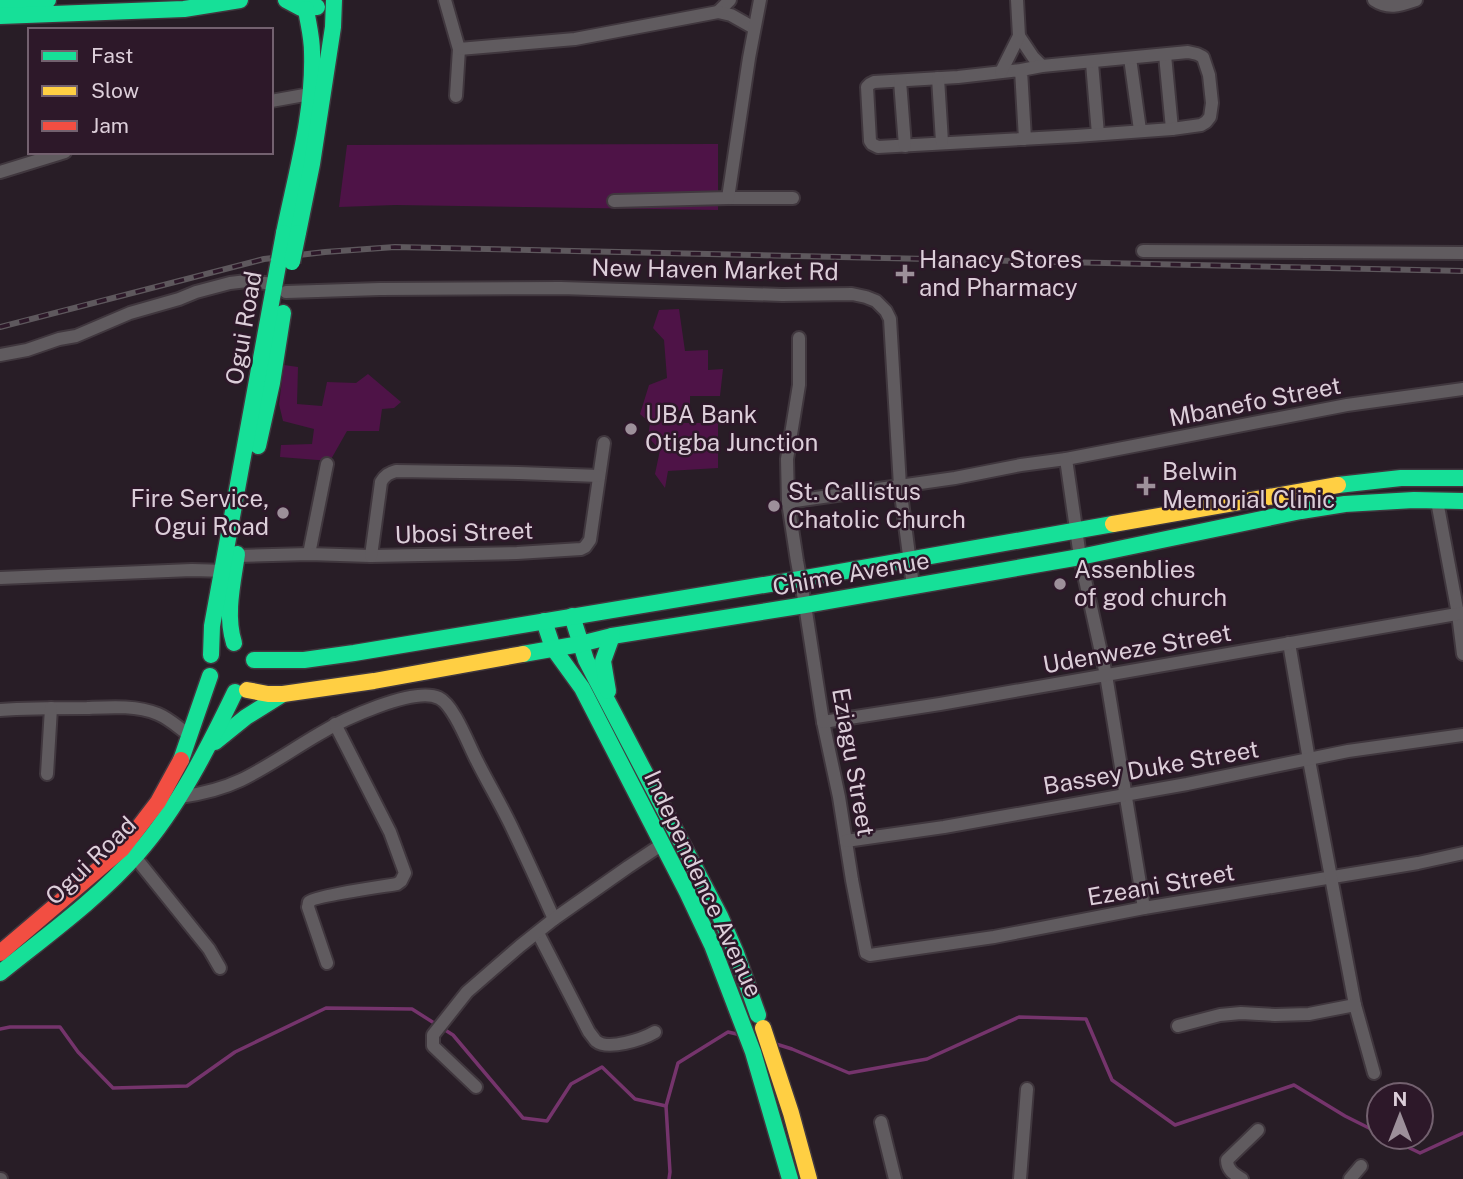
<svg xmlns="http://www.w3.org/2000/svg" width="1463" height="1179" viewBox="0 0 1463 1179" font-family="'Public Sans',sans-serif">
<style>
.green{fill:#4e1347}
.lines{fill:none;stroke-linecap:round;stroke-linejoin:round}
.stream{stroke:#75346c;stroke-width:3.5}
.street-casing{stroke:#40373e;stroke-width:16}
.fast-casing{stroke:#40373e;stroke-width:19}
.slow-casing{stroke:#40373e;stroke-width:19}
.jam-casing{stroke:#40373e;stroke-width:19}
.street{stroke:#605b5f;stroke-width:12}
.fast{stroke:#16e098;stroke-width:16}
.slow{stroke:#ffcf43;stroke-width:16}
.jam{stroke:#f24e42;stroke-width:16}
.rail-casing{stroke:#5e585d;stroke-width:6}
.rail{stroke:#2d1829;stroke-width:3.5;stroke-dasharray:10;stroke-linecap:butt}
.fast-bridge-casing{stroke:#40373e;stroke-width:19;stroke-linecap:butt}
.fast-bridge{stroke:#16e098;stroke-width:16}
.poi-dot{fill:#9d909a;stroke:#2d1829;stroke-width:2.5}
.labels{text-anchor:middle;stroke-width:5;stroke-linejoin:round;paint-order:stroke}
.poi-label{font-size:24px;fill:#dcced9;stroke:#2d1829;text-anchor:start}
.street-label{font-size:24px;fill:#dcced9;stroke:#2d1829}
</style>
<rect width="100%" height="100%" fill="#281d26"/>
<g class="green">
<path d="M718,144V210L395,205L339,207L347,145Z"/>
<path d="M679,309L685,351L708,350V370L723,369L720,396H690V410L671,411L670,423H718V468L668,471L665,488L655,474L660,450L648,437L650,423L640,414L649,385L667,378L664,340L653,328L659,310Z"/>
<path d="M284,365L298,367L297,404L322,406L327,382L356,383L368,374L401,402L394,408L382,409L379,431H347L330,461L280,457L281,445L312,444L314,429L283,421L279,404Z"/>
</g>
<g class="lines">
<g class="stream">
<path d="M0,1029L10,1027H60L78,1052L113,1088L187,1086L235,1052L326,1008L412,1009L453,1035L523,1118L547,1121L571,1084L602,1067L635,1099L666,1106"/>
<path d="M776,1044L792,1049L849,1073L927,1059L1019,1017L1086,1019L1112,1080L1175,1125L1294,1085L1345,1116L1379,1133"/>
<path d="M1387,1137L1420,1153L1463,1133"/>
<path d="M669,1179L670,1172L666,1106L678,1063L728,1032L741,1035"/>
</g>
<g class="street-casing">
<g id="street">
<path d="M445,0L459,49L456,96"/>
<path d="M1374,0C1389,10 1401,5 1416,0"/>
<path d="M718,12L730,0"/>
<path d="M1019,36L1033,57L1042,66"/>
<path d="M459,49L575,39L718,12L731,15L754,28"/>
<path d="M1165,55L1172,129"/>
<path d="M1130,58L1140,130"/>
<path d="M1092,63L1098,134"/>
<path d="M1021,70L1042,66L1188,52L1197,54L1203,57L1209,75L1212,103L1210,117L1206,122L1201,125L1172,129L1076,136L878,147L872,144L870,141L867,87L870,84L874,82L958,77L1021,70L1025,139"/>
<path d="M1001,72L1019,36L1017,0"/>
<path d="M938,78L942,142"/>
<path d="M900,81L905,146"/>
<path d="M271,101L310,94"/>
<path d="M0,172L65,152"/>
<path d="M728,198H793"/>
<path d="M614,201L728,198L749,58L760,0"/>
<path d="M1143,251L1463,253"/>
<path d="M286,292L380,289L561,288L782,295L852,294L866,297L876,301L886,311L890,319L900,486L913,586"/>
<path d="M0,355L27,350L59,339L76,336L130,313L179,299L196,292L230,283L247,281L274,284"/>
<path d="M1463,389L1347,405L1066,459L1021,465L955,478L788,502L797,561L805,605L823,722L839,797L852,880L866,953L870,955L994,937L1144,908L1418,863L1463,853"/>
<path d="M1066,459L1080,557L1106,675L1144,908"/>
<path d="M1437,501L1458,614L1463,654"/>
<path d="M788,502L787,459L799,385V338"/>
<path d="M309,554L327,464"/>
<path d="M237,556L309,554L371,556L517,553L581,549L585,547L590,540L604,443"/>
<path d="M371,556L381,482C385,475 389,473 396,471L519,473L599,476"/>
<path d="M0,578L192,570L227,571"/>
<path d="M1289,643L1309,760L1355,1005L1374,1073"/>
<path d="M0,710C29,708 58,708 87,708C110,707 136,705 158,714C170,719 179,728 189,735"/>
<path d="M823,722L940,704L1463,613"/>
<path d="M47,774L51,708"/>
<path d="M180,797C201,794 222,789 241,780C268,767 293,749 319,734C342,720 414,686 439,698C454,705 469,746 477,761C489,785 503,808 514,832C528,861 541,890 554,919"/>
<path d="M846,841L944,827L1187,784L1348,751L1463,735"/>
<path d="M135,857L209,949L220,968"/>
<path d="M538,933L589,1032C590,1033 595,1040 596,1041C608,1051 643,1039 655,1032"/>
<path d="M327,963L308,907C309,905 308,903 309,902C314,896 386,886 397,884L401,881L405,873L390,832L335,724"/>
<path d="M1178,1026L1220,1015L1241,1013L1275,1015L1309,1014L1355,1005"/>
<path d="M476,1087L433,1046V1035L467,992L520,946L554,919L628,867L661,845"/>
<path d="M881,1122L895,1179"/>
<path d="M0,1179H1"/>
<path d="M1020,1179L1027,1089"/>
<path d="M1242,1179C1234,1174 1227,1170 1227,1160L1258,1130"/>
<path d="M1350,1179L1361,1166"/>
</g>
</g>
<g class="fast-casing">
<g id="fast">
<path d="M286,0L301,8L317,7"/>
<path d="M0,1L48,0"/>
<path d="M0,16L184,9L240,0"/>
<path d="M284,233C296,174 314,113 312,52C312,37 308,23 306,9"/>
<path d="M298,233L312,164L333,27L334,0"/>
<path d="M258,446L272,383L283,313"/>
<path d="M1338,485L1401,478H1463"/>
<path d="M572,616L586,660L720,916L736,953L758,1015"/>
<path d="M544,621L553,648L582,688L687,892L712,945L753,1052L790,1179"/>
<path d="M234,643C225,615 233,582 237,554"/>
<path d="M523,654L580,644L612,636L805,605L1080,557L1301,511L1345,504L1414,500L1463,501"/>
<path d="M211,655L212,626L279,260"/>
<path d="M254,660H304L354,653L800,579L1113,524"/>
<path d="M608,691L603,661L612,636"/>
<path d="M215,742L246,717L283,694"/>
<path d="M181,760L210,676"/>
<path d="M0,973C46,936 100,897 138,853C178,808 209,746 235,692"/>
</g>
</g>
<g class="slow-casing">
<g id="slow">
<path d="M1113,524L1338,485"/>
<path d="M247,690L268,694H283L374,681L523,654"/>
<path d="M763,1028L791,1113L809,1179"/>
</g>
</g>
<g class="jam-casing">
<path id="jam" d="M0,953L122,849L158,802L181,760"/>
</g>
<use href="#street" class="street"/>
<use href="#fast" class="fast"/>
<use href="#slow" class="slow"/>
<use href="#jam" class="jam"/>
<g class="rail-casing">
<path id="rail" d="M0,327L264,259L325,252L395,247L1463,271"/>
</g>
<use href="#rail" class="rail"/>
<g class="fast-bridge-casing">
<g id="fast-bridge">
<path d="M279,260L284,233"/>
<path d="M292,262L298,233"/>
</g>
</g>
<use href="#fast-bridge" class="fast-bridge"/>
</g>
<g class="poi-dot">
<path d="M901.5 263.5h7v7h7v7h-7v7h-7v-7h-7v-7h7z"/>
<circle cx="631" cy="429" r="7"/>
<path d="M1142.5 475.5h7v7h7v7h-7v7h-7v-7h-7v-7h7z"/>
<circle cx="774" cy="506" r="7"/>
<circle cx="283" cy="513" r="7"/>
<circle cx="1060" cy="584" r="7"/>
</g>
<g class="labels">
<g class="poi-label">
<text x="919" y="268">Hanacy Stores<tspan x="919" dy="28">and Pharmacy</tspan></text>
<text x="645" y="423">UBA Bank<tspan x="645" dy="28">Otigba Junction</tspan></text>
<text x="1162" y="480">Belwin<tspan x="1162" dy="28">Memorial Clinic</tspan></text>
<text x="788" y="500">St. Callistus<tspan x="788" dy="28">Chatolic Church</tspan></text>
<text x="269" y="507" text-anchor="end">Fire Service,<tspan x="269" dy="28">Ogui Road</tspan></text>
<text x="1074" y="578">Assenblies<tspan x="1074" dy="28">of god church</tspan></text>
</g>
<g class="street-label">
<text transform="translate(715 270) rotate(1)" y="8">New Haven Market Rd</text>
<text transform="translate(244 328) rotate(-80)" y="8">Ogui Road</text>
<text transform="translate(1255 402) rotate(-11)" y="8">Mbanefo Street</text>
<text transform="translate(464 533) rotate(-2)" y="8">Ubosi Street</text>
<text transform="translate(851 574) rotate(-10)" y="8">Chime Avenue</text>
<text transform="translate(1137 649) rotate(-10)" y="8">Udenweze Street</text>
<text transform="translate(853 762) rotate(80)" y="8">Eziagu Street</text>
<text transform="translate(1151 768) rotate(-10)" y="8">Bassey Duke Street</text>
<text transform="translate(91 861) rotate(-44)" y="8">Ogui Road</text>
<text transform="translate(703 884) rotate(65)" y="8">Independence Avenue</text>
<text transform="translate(1161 885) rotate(-10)" y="8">Ezeani Street</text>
</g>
</g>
<rect x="28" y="28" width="245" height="126" fill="#2d1829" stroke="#73616f" stroke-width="2"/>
<rect x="42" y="51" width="35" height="10" fill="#16e098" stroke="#73616f" stroke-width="2"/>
<text x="91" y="63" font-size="21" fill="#dcced9">Fast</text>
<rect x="42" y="86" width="35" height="10" fill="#ffcf43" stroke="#73616f" stroke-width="2"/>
<text x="91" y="98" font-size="21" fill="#dcced9">Slow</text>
<rect x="42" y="121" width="35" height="10" fill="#f24e42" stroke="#73616f" stroke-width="2"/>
<text x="91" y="133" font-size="21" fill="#dcced9">Jam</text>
<g transform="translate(1400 1116)"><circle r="33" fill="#2d1829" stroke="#73616f" stroke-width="2"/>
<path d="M0-5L12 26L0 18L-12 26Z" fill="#9d909a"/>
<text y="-10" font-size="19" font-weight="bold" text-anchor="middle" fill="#dcced9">N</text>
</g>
</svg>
